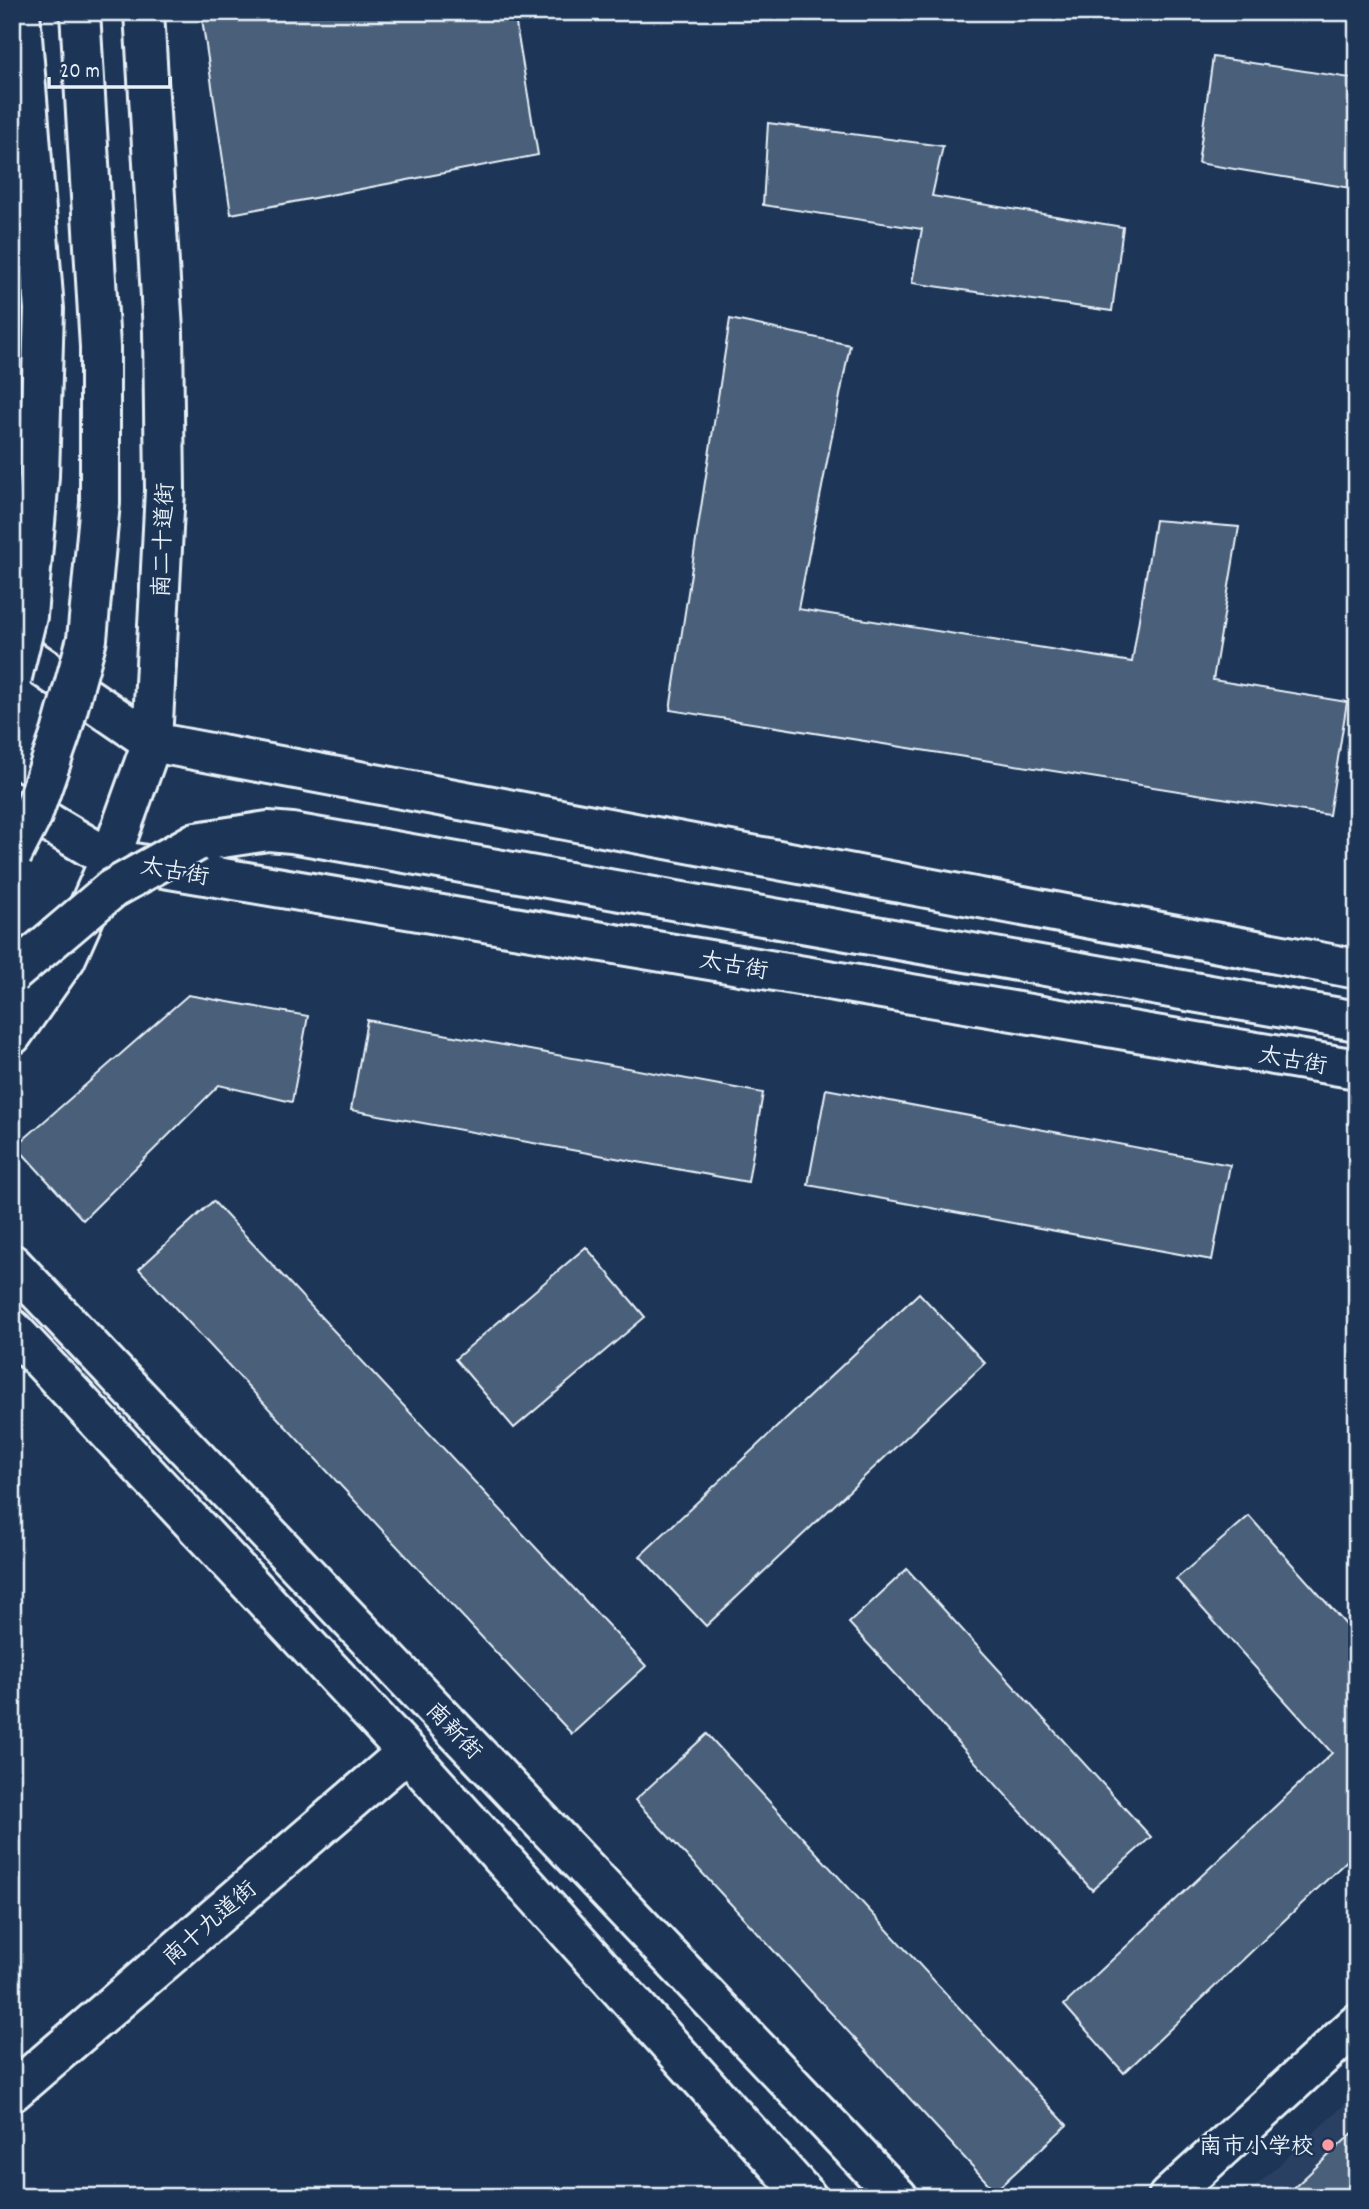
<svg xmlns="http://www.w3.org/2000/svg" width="1369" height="2209" viewBox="0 0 1369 2209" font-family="Dekko,'LXGW WenKai TC',sans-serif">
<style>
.built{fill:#2a4162}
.building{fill:#495e7a;stroke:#e8f1f8;stroke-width:2}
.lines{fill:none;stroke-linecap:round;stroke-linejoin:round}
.tertiary-casing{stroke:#e8f1f8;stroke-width:44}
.secondary-casing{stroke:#e8f1f8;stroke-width:44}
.primary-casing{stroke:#e8f1f8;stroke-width:44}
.tertiary{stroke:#1d3557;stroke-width:38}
.secondary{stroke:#1d3557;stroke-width:38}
.primary{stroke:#1d3557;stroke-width:38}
.primary-bridge-casing{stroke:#e8f1f8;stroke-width:44;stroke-linecap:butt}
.trunk-bridge-casing{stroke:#e8f1f8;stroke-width:44;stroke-linecap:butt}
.primary-bridge{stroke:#1d3557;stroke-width:38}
.trunk-bridge{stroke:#1d3557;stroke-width:38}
.poi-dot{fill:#ff9aa2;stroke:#1d3557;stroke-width:2.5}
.labels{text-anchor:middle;stroke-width:5;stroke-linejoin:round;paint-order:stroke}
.street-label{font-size:23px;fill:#e8f1f8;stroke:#1d3557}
.poi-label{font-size:23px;fill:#e8f1f8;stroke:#1d3557;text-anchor:end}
</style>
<rect width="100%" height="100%" fill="#1d3557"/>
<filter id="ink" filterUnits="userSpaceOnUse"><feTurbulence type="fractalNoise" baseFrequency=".0143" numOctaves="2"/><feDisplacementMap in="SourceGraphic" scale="14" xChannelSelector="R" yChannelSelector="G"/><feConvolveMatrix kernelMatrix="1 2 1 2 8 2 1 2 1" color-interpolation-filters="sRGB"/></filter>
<g filter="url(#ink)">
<path class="built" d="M1357,2093V2197H1244Z"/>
<g class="building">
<path d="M201,12H514L538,155L231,214Z"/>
<path d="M1213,57L1357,79V189L1198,163Z"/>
<path d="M768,123L943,146L932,196L1123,227L1112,311L912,283L922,229L763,205Z"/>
<path d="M730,319L850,345L798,609L1132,662L1155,520L1239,527L1213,680L1347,702L1329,815L670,710Z"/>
<path d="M188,995L308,1016L292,1102L219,1085L83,1220L16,1146Z"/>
<path d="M367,1020L763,1093L748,1182L351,1110Z"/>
<path d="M826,1089L1230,1165L1212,1260L808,1185Z"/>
<path d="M213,1201L646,1666L572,1734L139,1269Z"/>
<path d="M586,1247L645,1317L514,1428L455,1359Z"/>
<path d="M919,1293L985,1363L706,1626L640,1556Z"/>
<path d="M1249,1516L1357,1637V1851L1124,2073L1064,2005L1332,1753L1176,1579Z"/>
<path d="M907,1569L1151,1837L1092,1890L849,1623Z"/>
<path d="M707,1734L1067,2125L995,2191L635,1800Z"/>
<path d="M1357,2129V2197H1284Z"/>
</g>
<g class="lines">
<g class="tertiary-casing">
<g id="tertiary">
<path d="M12,2092L407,1752"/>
<path d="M1168,2197L1357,2024"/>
</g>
</g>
<g class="secondary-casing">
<g id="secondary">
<path d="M12,1264L898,2197"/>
<path d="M12,1329L407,1752L807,2197"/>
</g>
</g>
<g class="primary-casing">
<g id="primary">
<path d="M12,646L152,742L1357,969"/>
<path d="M12,801L110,859L1357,1069"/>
<path d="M196,842L268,831L292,833L1357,1021"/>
<path d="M12,1035L66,958L110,859L152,742L165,490L163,331L144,12"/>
</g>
</g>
<use href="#tertiary" class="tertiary"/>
<use href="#secondary" class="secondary"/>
<use href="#primary" class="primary"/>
<g class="primary-bridge-casing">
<path id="primary-bridge" d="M12,974L112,889L196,842"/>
</g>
<g class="trunk-bridge-casing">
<g id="trunk-bridge">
<path d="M12,677L27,616L39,476L44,309L20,12"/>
<path d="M12,855L32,816L61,733L87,639L100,503V347L80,12"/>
</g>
</g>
<use href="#primary-bridge" class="primary-bridge"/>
<use href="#trunk-bridge" class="trunk-bridge"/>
</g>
</g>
<circle class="poi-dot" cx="1328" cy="2145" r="7"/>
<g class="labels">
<g class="street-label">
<text transform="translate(162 540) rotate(-88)" y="8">南二十道街</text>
<text transform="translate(175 870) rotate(10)" y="8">太古街</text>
<text transform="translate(734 964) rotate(10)" y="8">太古街</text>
<text transform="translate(1293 1059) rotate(10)" y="8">太古街</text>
<text transform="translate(455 1730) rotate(46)" y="8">南新街</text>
<text transform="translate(209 1922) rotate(-41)" y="8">南十九道街</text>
</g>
<g class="poi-label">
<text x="1314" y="2153">南市小学校</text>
</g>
</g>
<rect width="1369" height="2209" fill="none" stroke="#1d3557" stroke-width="42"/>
<rect x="21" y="21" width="1327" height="2167" fill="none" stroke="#e8f1f8" stroke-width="2.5" filter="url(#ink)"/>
<path d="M49 77v10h121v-10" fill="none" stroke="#e8f1f8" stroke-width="3.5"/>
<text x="60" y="77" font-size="21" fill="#e8f1f8" stroke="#1d3557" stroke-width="5" paint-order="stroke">20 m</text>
</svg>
